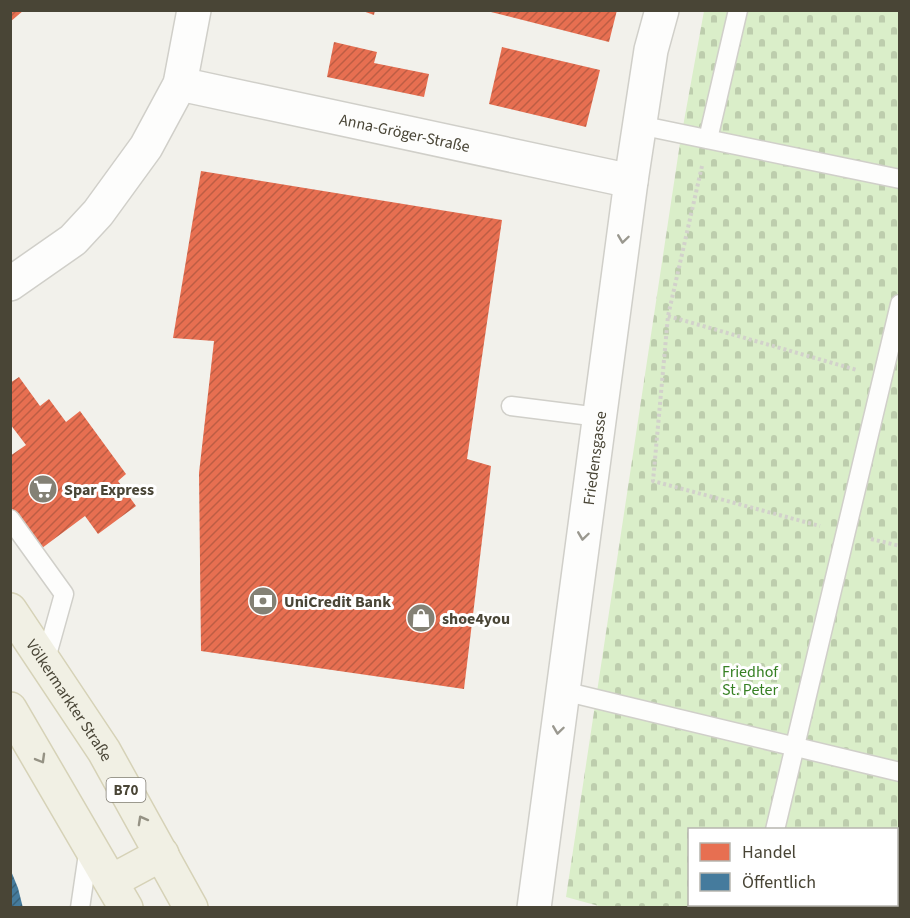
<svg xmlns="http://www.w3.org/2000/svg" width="910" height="918" viewBox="0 0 910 918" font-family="'Source Sans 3',sans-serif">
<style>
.cemetery{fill:url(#cemetery-stones);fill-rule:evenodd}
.shops{fill:url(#shops-hatch)}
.public{fill:url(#public-hatch)}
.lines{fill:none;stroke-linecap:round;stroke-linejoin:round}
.service-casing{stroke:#d0cfc9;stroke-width:21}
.minor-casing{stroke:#d0cfc9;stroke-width:36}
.primary-casing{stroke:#d6d2b7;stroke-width:36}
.path{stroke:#d2d1cb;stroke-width:4;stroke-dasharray:3 3;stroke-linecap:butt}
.service{stroke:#fdfdfc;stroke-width:18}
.minor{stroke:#fdfdfc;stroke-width:33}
.primary{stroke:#f1f0e4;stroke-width:33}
.oneway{stroke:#9a988f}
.oneway2{stroke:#959284}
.labels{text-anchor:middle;stroke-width:6;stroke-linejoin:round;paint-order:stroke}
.shield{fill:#fff;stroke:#807d72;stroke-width:1.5}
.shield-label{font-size:15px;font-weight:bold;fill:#494536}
.street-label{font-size:16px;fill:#494536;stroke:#fff}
.poi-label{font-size:16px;font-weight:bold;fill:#494536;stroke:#fff;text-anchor:start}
.park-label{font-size:16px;fill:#378124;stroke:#fff}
</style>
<defs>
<pattern id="cemetery-stones" width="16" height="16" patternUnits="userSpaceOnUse" patternTransform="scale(1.5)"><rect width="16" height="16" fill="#daeec9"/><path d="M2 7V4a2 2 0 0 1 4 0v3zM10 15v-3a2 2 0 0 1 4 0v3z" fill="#bdcdad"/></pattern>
<pattern id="shops-hatch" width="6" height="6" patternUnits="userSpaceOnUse" patternTransform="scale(1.5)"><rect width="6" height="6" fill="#e76f51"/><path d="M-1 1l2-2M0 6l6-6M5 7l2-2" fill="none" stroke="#bd5d44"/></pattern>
<pattern id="public-hatch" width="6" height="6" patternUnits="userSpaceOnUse" patternTransform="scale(1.5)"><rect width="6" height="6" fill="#457b9d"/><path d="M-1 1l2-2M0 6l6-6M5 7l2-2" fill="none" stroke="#39627a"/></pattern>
</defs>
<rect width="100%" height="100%" fill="#f2f1eb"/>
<path class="cemetery" d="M704,11H899V907L606,908L566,897L680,143ZM690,830H896V904H690Z"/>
<g class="shops">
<path d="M10,10H24L10,22Z"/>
<path d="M360,10H375L374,15Z"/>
<path d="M483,10H617L609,42Z"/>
<path d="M334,42L377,52L374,63L429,74L424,97L327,77Z"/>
<path d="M502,47L600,70L586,127L489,104Z"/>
<path d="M201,171L502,220L467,459L491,466L464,689L201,651L199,473L214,341L173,338Z"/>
<path d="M19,377L40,406L49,399L66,422L80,411L126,474L118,481L136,506L98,534L85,516L30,557L10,531V456L26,445L10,424V383Z"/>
</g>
<path class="public" d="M11,871L18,888L23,908H11Z"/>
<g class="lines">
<g class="service-casing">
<g id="service">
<path d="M639,125L900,179"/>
<path d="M708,139L738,10"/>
<path d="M511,406L599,417"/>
<path d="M10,519L64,594L45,662"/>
<path d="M563,691L900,772"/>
<path d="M775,830L900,304"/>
<path d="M80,908L89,847"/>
<path d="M756,908L757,904"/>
</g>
</g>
<g class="minor-casing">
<g id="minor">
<path id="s1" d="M180,84L631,181"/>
<path d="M10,284L73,240L98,213L146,147L180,84L194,10"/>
<path id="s2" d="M534,908L631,181L651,50L662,10"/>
</g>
</g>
<g class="primary-casing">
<g id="primary">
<path id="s3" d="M10,610L104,751L191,908"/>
<path d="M10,709L126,908"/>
<path d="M112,881L162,854"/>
</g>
</g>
<g class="path">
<path d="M702,166L668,316L653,481L820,526"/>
<path d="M668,316L857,370"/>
<path d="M871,539L900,546"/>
</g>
<use href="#service" class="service"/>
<use href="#minor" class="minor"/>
<use href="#primary" class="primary"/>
</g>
<defs><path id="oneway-chevron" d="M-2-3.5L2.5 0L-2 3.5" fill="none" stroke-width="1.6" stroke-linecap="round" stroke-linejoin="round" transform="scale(1.5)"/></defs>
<g class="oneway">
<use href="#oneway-chevron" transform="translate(623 239) rotate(98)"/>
<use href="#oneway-chevron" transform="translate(583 536) rotate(98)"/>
<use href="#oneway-chevron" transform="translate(558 730) rotate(98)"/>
</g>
<g class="oneway2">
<use href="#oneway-chevron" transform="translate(41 759) rotate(60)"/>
<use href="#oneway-chevron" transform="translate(142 820) rotate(-119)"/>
</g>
<defs>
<g id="supermarket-disc" transform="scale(1.5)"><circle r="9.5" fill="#848175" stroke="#fff"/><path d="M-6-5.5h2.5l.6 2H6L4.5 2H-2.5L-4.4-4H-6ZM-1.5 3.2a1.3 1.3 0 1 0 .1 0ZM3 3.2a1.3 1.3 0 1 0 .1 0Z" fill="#fff"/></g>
<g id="bank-disc" transform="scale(1.5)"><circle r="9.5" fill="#848175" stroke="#fff"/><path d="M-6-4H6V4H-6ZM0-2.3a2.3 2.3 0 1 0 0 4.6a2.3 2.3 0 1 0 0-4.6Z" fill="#fff"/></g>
<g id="shop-disc" transform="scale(1.5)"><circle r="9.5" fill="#848175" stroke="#fff"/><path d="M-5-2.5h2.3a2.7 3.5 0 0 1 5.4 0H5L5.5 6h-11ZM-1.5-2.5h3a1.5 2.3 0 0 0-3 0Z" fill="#fff"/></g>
</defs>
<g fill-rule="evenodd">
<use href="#supermarket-disc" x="43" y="489"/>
<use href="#bank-disc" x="263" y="601"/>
<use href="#shop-disc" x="421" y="618"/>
</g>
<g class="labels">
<rect class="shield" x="106.5" y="778" width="39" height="24" rx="4.5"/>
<g class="shield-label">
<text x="126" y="795">B70</text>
</g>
<g class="street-label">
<text dy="6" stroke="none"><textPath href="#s1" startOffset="230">Anna-Gröger-Straße</textPath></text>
<text dy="6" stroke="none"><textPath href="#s2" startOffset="454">Friedensgasse</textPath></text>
<text dy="6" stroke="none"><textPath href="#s3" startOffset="108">Völkermarkter Straße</textPath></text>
</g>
<g class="poi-label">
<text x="64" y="495">Spar Express</text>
<text x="284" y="607">UniCredit Bank</text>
<text x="442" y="624">shoe4you</text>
</g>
<g class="park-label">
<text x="750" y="677">Friedhof<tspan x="750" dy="18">St. Peter</tspan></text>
</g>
</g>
<rect width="910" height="918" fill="none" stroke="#494536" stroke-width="24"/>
<rect x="688" y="828" width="210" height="78" fill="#ffffff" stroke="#b6b5af" stroke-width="1.5"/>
<rect x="700" y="843" width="30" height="18" fill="#e76f51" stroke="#b6b5af" stroke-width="1.5"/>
<text x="742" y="858" font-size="18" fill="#494536">Handel</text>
<rect x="700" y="873" width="30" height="18" fill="#457b9d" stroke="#b6b5af" stroke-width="1.5"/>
<text x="742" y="888" font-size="18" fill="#494536">Öffentlich</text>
</svg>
